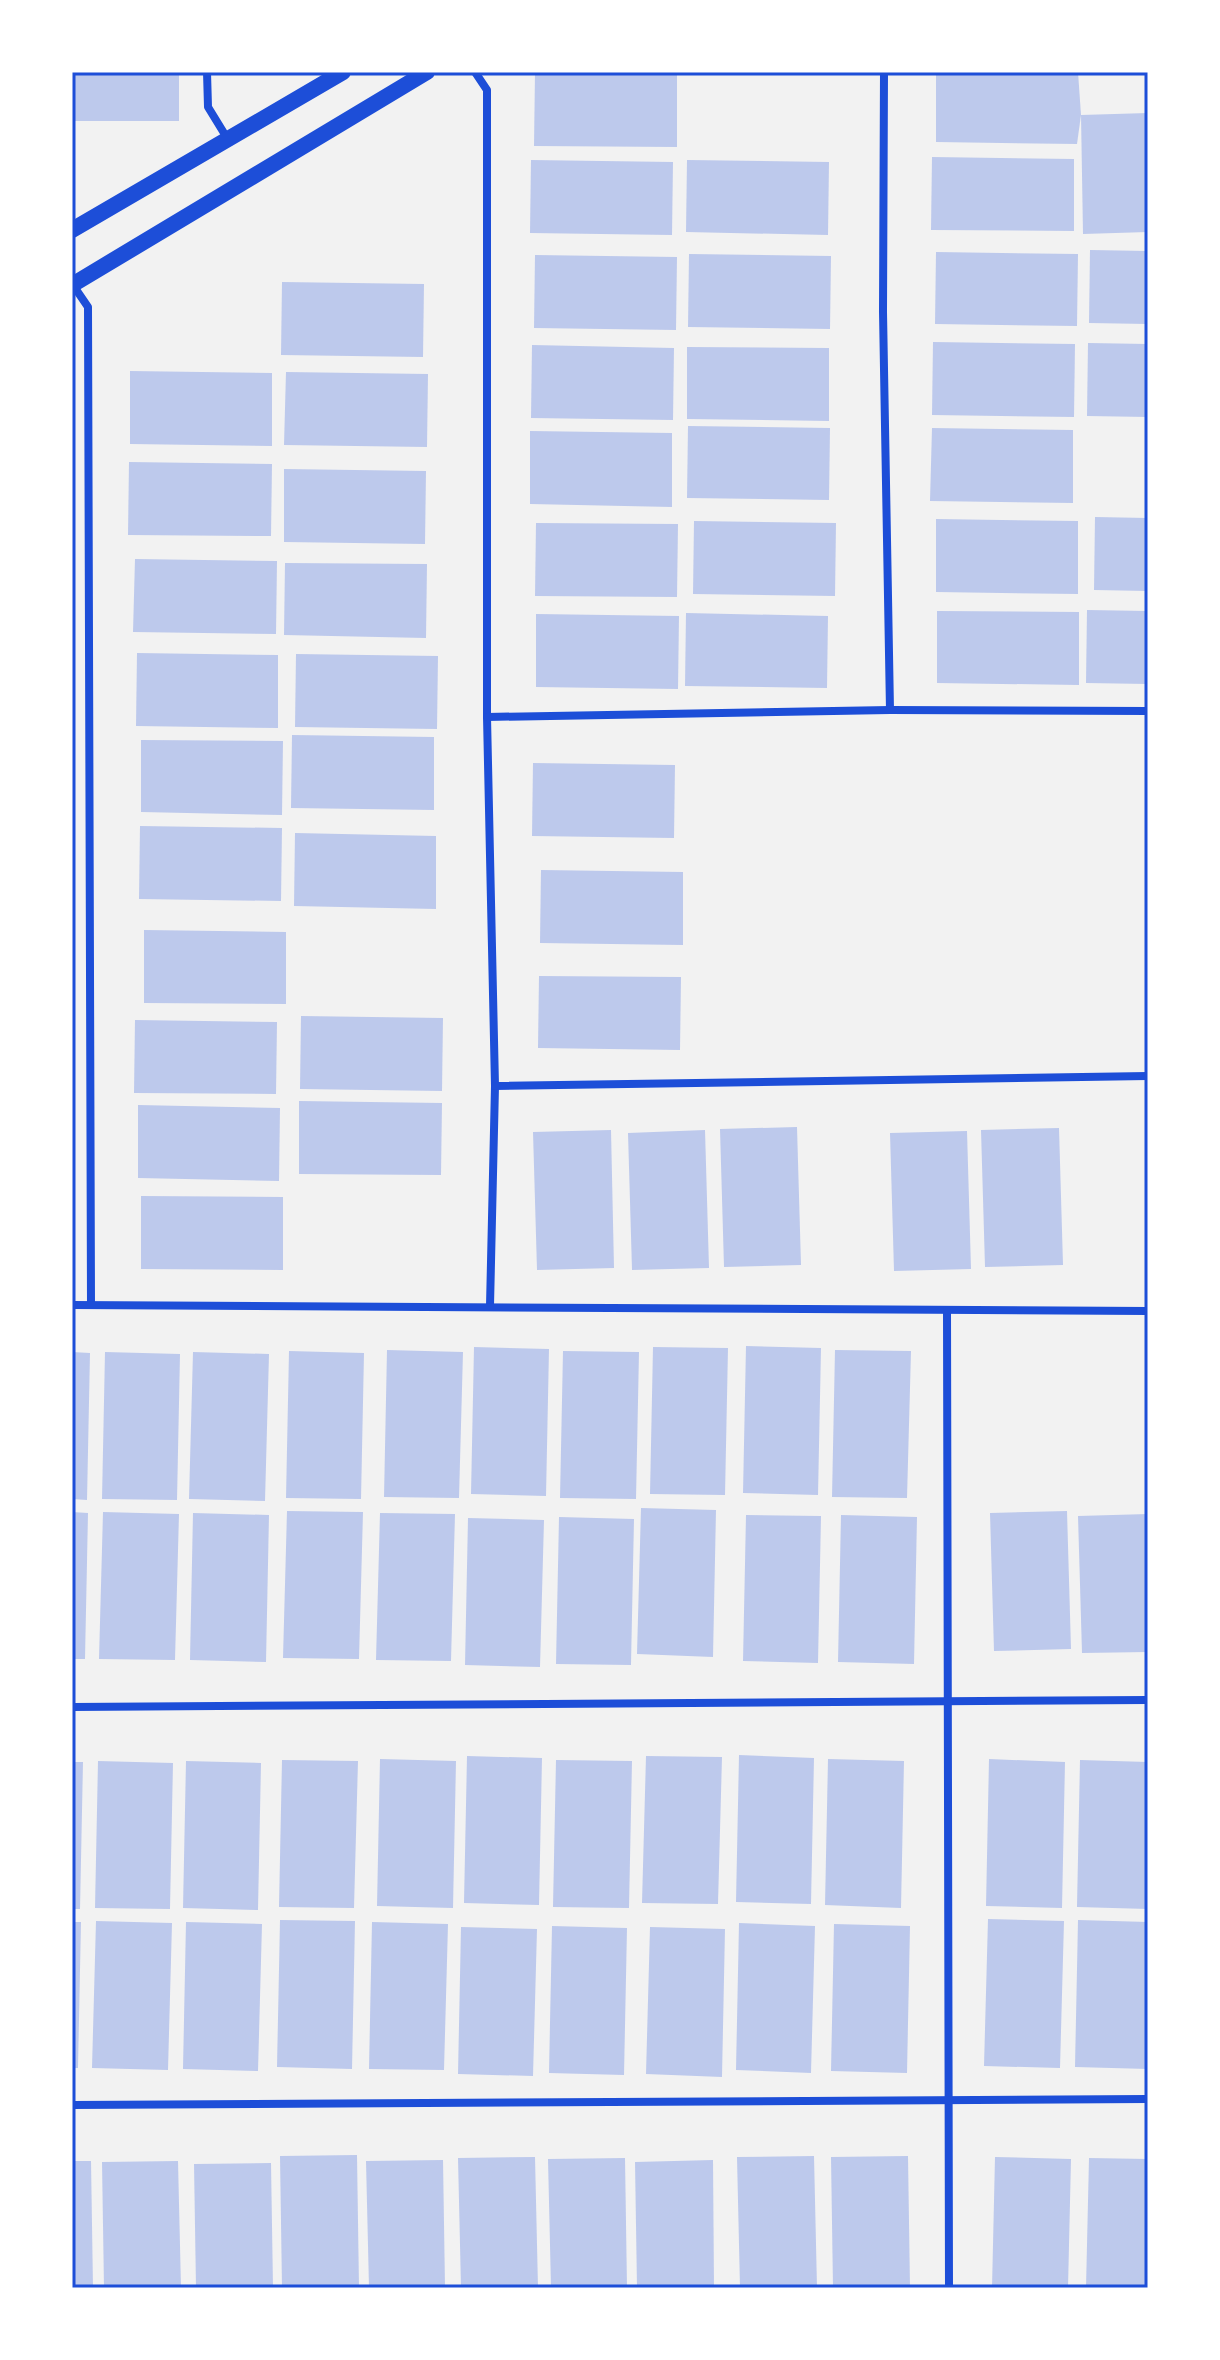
<svg xmlns="http://www.w3.org/2000/svg" width="1220" height="2360" viewBox="0 0 1220 2360" font-family="'Alegreya Sans',sans-serif">
<style>
.building{fill:#bdc9ec}
.lines{fill:none;stroke-linecap:round;stroke-linejoin:round}
.minor{stroke:#1d4ed8;stroke-width:8}
.secondary{stroke:#1d4ed8;stroke-width:16}
.neatline{fill:none;stroke:#1d4ed8;stroke-width:3}
</style>
<rect width="100%" height="100%" fill="#f2f2f2"/>
<g class="building">
<rect x="72" y="72" width="107" height="49"/>
<path d="M936,72H1078L1081,115L1077,144L936,142Z"/>
<path d="M535,73L677,75V147L534,146Z"/>
<path d="M1148,113V232L1083,234L1081,115Z"/>
<path d="M932,157L1074,159V231L931,230Z"/>
<path d="M531,160L673,162L672,235L530,233Z"/>
<path d="M687,160L829,162L828,235L686,232Z"/>
<path d="M1090,250L1148,251V324L1089,323Z"/>
<path d="M936,252L1078,254L1077,326L935,324Z"/>
<path d="M689,254L831,256L830,329L688,327Z"/>
<path d="M535,255L677,257L676,330L534,328Z"/>
<path d="M282,282L424,284L423,357L281,355Z"/>
<path d="M933,342L1075,344L1074,417L932,415Z"/>
<path d="M1088,343L1148,344V417L1087,416Z"/>
<path d="M532,345L674,348L673,420L531,418Z"/>
<path d="M687,347L829,348V421L687,419Z"/>
<path d="M130,371L272,373V446L130,444Z"/>
<path d="M286,372L428,374L427,447L284,445Z"/>
<path d="M688,426L830,428L829,500L687,498Z"/>
<path d="M932,428L1073,430V503L930,501Z"/>
<path d="M530,431L672,433V507L530,504Z"/>
<path d="M129,462L272,464L271,536L128,535Z"/>
<path d="M284,469L426,471L425,544L284,542Z"/>
<path d="M1095,517L1148,518V591L1094,590Z"/>
<path d="M936,519L1078,521V594L936,592Z"/>
<path d="M694,521L836,523L835,596L693,594Z"/>
<path d="M536,523L678,524L677,597L535,596Z"/>
<path d="M135,559L277,561L276,634L133,632Z"/>
<path d="M285,563L427,564L426,638L284,635Z"/>
<path d="M1087,610L1148,611V684L1086,683Z"/>
<path d="M937,611L1079,612V685L937,683Z"/>
<path d="M686,613L828,616L827,688L685,686Z"/>
<path d="M536,614L679,616L678,689L536,687Z"/>
<path d="M137,653L278,655V728L136,726Z"/>
<path d="M296,654L438,656L437,729L295,727Z"/>
<path d="M292,735L434,737V810L291,808Z"/>
<path d="M141,740L283,741L282,815L141,812Z"/>
<path d="M533,763L675,765L674,838L532,836Z"/>
<path d="M140,826L282,828L281,901L139,899Z"/>
<path d="M295,833L436,836V909L294,906Z"/>
<path d="M541,870L683,872V945L540,943Z"/>
<path d="M144,930L286,932V1004L144,1003Z"/>
<path d="M539,976L681,977L680,1050L538,1048Z"/>
<path d="M301,1016L443,1018L442,1091L300,1089Z"/>
<path d="M135,1020L277,1022L276,1094L134,1093Z"/>
<path d="M299,1101L442,1103L441,1175L299,1174Z"/>
<path d="M138,1105L280,1108L279,1181L138,1178Z"/>
<path d="M797,1127L801,1265L724,1267L720,1129Z"/>
<path d="M1059,1128L1063,1265L985,1267L981,1130Z"/>
<path d="M611,1130L614,1268L537,1270L533,1132Z"/>
<path d="M705,1130L709,1268L632,1270L628,1133Z"/>
<path d="M967,1131L971,1269L894,1271L890,1133Z"/>
<path d="M141,1196L283,1197V1270L141,1269Z"/>
<path d="M746,1346L821,1348L818,1495L743,1493Z"/>
<path d="M474,1347L549,1349L546,1496L471,1494Z"/>
<path d="M653,1347L728,1348L725,1495L650,1494Z"/>
<path d="M387,1350L463,1352L459,1498L384,1497Z"/>
<path d="M835,1350L911,1351L907,1498L832,1497Z"/>
<path d="M289,1351L364,1353L361,1499L286,1498Z"/>
<path d="M563,1351L639,1352L636,1499L560,1498Z"/>
<path d="M72,1352L90,1353L87,1500L72,1499Z"/>
<path d="M105,1352L180,1354L177,1500L102,1499Z"/>
<path d="M193,1352L269,1354L265,1501L189,1499Z"/>
<path d="M641,1508L716,1510L713,1657L637,1654Z"/>
<path d="M287,1511L363,1512L359,1659L283,1658Z"/>
<path d="M1067,1511L1071,1649L994,1651L990,1513Z"/>
<path d="M72,1512L88,1513L85,1659H72Z"/>
<path d="M103,1512L179,1514L175,1660L99,1659Z"/>
<path d="M193,1513L269,1515L266,1662L190,1660Z"/>
<path d="M380,1513L455,1514L451,1661L376,1660Z"/>
<path d="M1148,1514V1652L1082,1653L1078,1516Z"/>
<path d="M746,1515L821,1516L818,1663L743,1661Z"/>
<path d="M841,1515L917,1517L914,1664L838,1662Z"/>
<path d="M559,1517L634,1519L631,1665L556,1664Z"/>
<path d="M468,1518L544,1520L540,1667L465,1665Z"/>
<path d="M739,1755L814,1758L811,1904L736,1902Z"/>
<path d="M467,1756L542,1758L539,1905L464,1903Z"/>
<path d="M646,1756L722,1757L718,1904L642,1903Z"/>
<path d="M380,1759L456,1761L453,1908L377,1906Z"/>
<path d="M828,1759L904,1761L901,1908L825,1905Z"/>
<path d="M989,1759L1065,1762L1062,1908L986,1906Z"/>
<path d="M282,1760L358,1761L354,1908L279,1907Z"/>
<path d="M556,1760L632,1761L629,1908L553,1907Z"/>
<path d="M1080,1760L1148,1762V1909L1077,1907Z"/>
<path d="M98,1761L173,1763L170,1909L95,1908Z"/>
<path d="M186,1761L261,1763L258,1910L183,1908Z"/>
<path d="M72,1762H83L80,1909H72Z"/>
<path d="M988,1919L1064,1921L1060,2068L984,2066Z"/>
<path d="M280,1920L355,1921L352,2069L277,2067Z"/>
<path d="M1078,1920L1148,1922V2069L1075,2067Z"/>
<path d="M96,1921L172,1923L168,2070L92,2068Z"/>
<path d="M72,1922H81L78,2068H72Z"/>
<path d="M186,1922L262,1924L258,2071L183,2069Z"/>
<path d="M372,1922L448,1924L444,2070L369,2069Z"/>
<path d="M739,1923L815,1926L811,2073L736,2070Z"/>
<path d="M834,1924L910,1926L907,2073L831,2071Z"/>
<path d="M552,1926L627,1928L624,2075L549,2073Z"/>
<path d="M461,1927L537,1929L533,2076L458,2074Z"/>
<path d="M650,1927L725,1929L722,2077L646,2074Z"/>
<path d="M357,2155L359,2288H282L280,2156Z"/>
<path d="M814,2156L817,2288H740L737,2157Z"/>
<path d="M908,2156L910,2288H833L831,2157Z"/>
<path d="M535,2157L538,2288H461L458,2158Z"/>
<path d="M995,2157L1071,2159L1068,2288H992Z"/>
<path d="M625,2158L627,2288H551L548,2159Z"/>
<path d="M1089,2158L1148,2159V2288H1086Z"/>
<path d="M443,2160L445,2288H369L366,2161Z"/>
<path d="M713,2160L714,2288H637L635,2162Z"/>
<path d="M72,2161H91L93,2288H72Z"/>
<path d="M178,2161L181,2288H104L102,2162Z"/>
<path d="M271,2163L273,2288H196L194,2164Z"/>
</g>
<g class="lines">
<g class="minor">
<path d="M207,72L208,107L227,138"/>
<path d="M475,72L487,90V717L495,1086L490,1306"/>
<path d="M884,72L883,312L890,710"/>
<path d="M73,285L88,307L91,1304"/>
<path d="M487,717L890,710L1148,711"/>
<path d="M495,1086L1148,1076"/>
<path d="M72,1305L1148,1311"/>
<path d="M947,1310L949,2288"/>
<path d="M72,1707L1148,1700"/>
<path d="M72,2105L1148,2099"/>
</g>
<g class="secondary">
<path d="M72,230L343,72"/>
<path d="M72,285L427,72"/>
</g>
</g>
<rect width="1220" height="2360" fill="none" stroke="#ffffff" stroke-width="148"/>
<rect x="74" y="74" width="1072" height="2212" class="neatline"/>
</svg>
